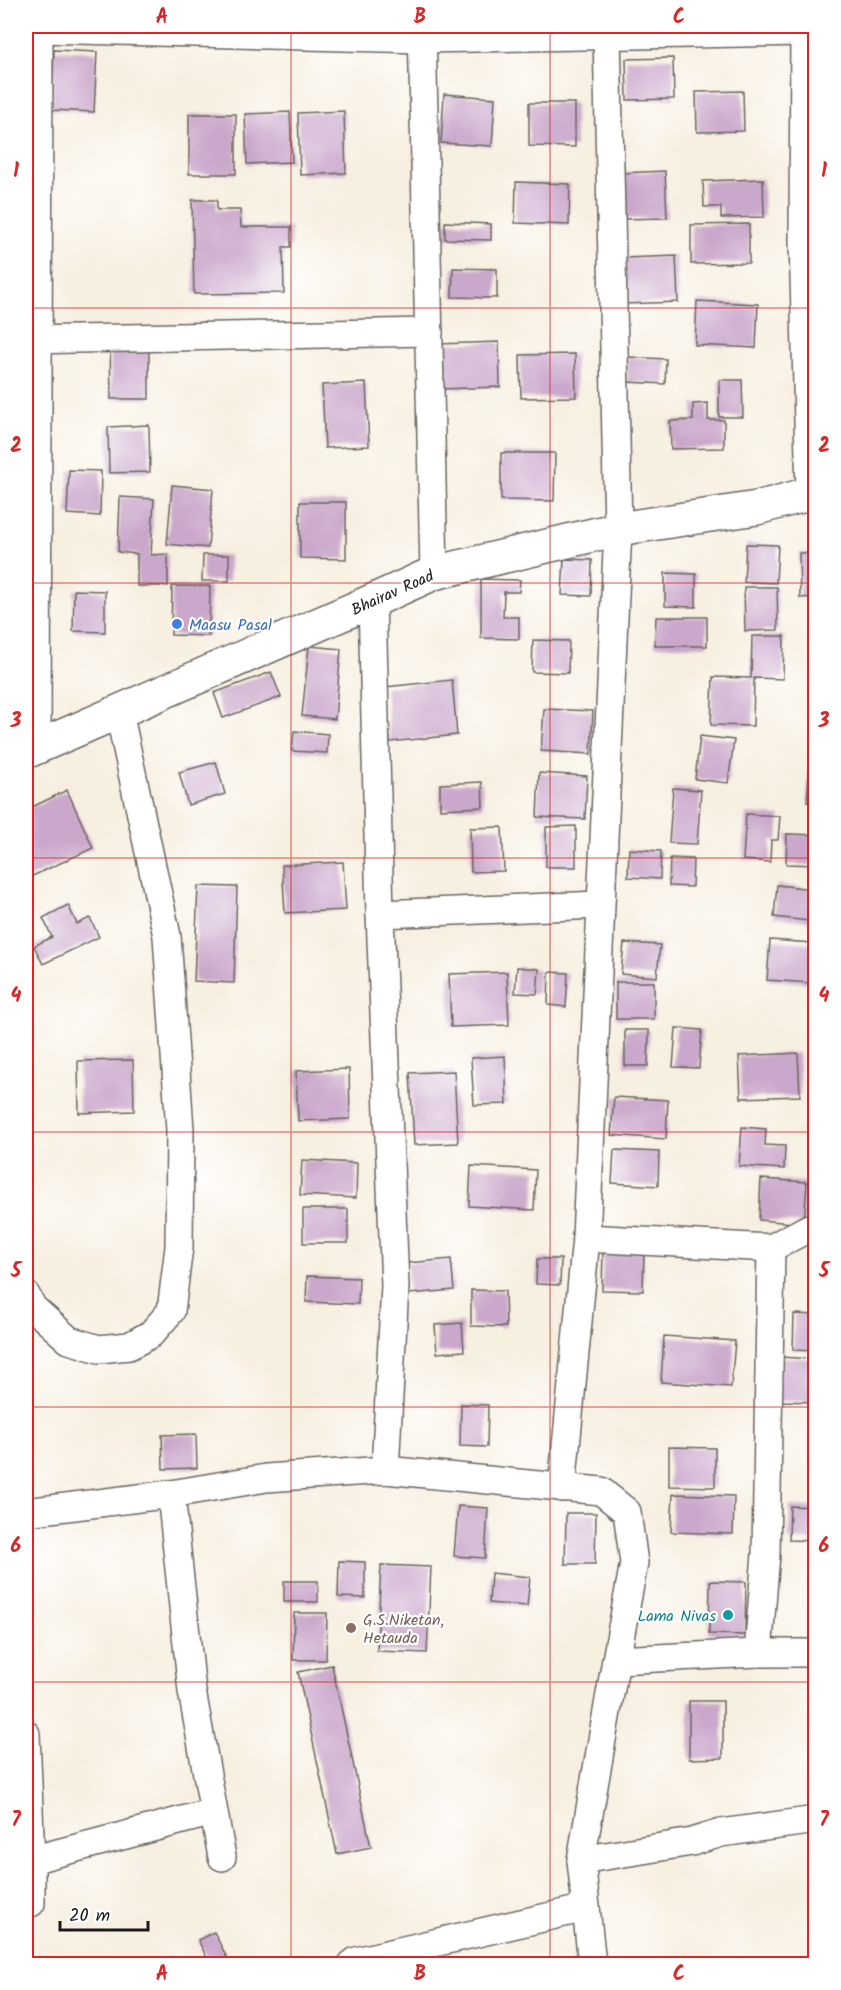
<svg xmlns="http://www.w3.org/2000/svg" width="841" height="1990" viewBox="0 0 841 1990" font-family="Kalam,sans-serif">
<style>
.building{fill:#caa8cb}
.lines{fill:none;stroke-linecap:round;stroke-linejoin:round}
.street-casing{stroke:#696661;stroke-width:30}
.secondary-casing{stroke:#696661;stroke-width:36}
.street{stroke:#fff;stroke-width:27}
.secondary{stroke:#fff;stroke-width:33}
.grid{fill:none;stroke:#d62828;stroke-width:1.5;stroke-opacity:0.55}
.shop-dot{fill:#3f7fe0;stroke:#fff;stroke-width:2}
.culture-dot{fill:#0f9aa8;stroke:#fff;stroke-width:2}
.education-dot{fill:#8d6e63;stroke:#fff;stroke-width:2}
.labels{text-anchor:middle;stroke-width:4.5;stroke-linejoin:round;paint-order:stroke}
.street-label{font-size:16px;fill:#1c1c1c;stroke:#fff}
.shop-label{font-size:16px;fill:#366cbe;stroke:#fff;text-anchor:start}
.culture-label{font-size:16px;fill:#0d838f;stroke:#fff;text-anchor:end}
.education-label{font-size:16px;fill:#785e54;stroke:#fff;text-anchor:start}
.neatline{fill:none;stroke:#d62828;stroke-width:2}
.grid-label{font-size:20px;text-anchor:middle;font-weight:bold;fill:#d62828}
</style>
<rect width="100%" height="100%" fill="#fff"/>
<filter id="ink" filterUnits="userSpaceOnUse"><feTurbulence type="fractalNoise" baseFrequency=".0167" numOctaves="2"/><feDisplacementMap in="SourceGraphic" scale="12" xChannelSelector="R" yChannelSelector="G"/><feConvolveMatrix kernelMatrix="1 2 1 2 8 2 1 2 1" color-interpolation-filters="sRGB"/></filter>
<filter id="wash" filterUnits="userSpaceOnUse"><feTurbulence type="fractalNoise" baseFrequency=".008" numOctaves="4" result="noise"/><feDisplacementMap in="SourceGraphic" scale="24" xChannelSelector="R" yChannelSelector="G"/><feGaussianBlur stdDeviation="1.35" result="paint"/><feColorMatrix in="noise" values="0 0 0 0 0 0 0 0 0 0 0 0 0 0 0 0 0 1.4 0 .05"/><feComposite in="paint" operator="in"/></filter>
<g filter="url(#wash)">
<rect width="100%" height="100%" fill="#f7efe0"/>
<g id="blocks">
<g class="building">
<path d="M54,50L97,52L94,112L52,110Z"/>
<path d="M673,58L674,99L627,100L626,59Z"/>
<path d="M743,91L744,131L697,132L696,92Z"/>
<path d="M444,94L495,98L492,146L441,143Z"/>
<path d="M529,103H575V147L529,146Z"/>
<path d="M344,111L346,173L300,175L298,113Z"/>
<path d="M290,112L292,162L247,164L245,114Z"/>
<rect x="189" y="114" width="47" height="60"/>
<path d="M665,171L667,218L621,219L620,173Z"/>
<path d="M763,179L764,217L721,218V207H704L703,181Z"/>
<path d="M516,182L570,184L569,225L515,223Z"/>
<path d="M192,200H217V210H240L241,227H291V247H283L284,293L194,294Z"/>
<path d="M445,222L491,224V240L445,239Z"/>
<path d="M749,224V263L691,264V225Z"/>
<path d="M676,256L678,302L624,304L623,258Z"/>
<path d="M453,268L497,269V298L452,297Z"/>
<path d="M697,301L758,304L756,348L695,345Z"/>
<path d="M110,342H149V399H111Z"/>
<path d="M499,342L500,387L439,389L438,344Z"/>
<path d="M575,354L576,397L521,398L520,355Z"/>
<path d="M628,357L666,359L665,384L627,382Z"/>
<path d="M719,380H742L743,417H719Z"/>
<path d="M366,383L369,446L325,448L322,385Z"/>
<path d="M708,403V420H724V448L671,449L670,421L693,420V404Z"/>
<path d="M149,425L150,472L109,473L108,427Z"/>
<path d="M501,453H555L554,501L501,500Z"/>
<path d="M69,470L101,471L100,516L67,514Z"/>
<path d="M172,485L213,489L208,548L167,544Z"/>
<path d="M120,497L154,499L151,555L168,554V586H137V554L118,552Z"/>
<path d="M300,502H346V559L300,558Z"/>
<path d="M746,544L778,545L776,583L744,582Z"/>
<path d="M799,553H816V597L800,598Z"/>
<path d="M203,555H229V581H202Z"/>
<path d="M564,559L592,560L591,596L562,595Z"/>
<path d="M665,573L696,574V607L665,606Z"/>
<path d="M481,579L520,580L519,592H504L503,617H519V639L481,638Z"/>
<path d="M172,586H210L209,636L171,635Z"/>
<path d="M744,587H777L778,630L745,631Z"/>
<path d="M74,590L105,591V632L73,631Z"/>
<path d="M656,617H707V646H655Z"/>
<path d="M752,636H784L783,679L754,678L753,726L711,725L713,677L751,678Z"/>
<path d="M533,640L569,641L568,673L532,672Z"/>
<path d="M309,646L341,649L335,719L302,716Z"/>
<path d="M271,672L281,697L223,718L214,693Z"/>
<path d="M452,680L457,735L390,742L385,687Z"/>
<path d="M544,709L593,711L591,754L541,751Z"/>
<path d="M294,731L328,734L327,753L292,751Z"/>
<path d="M700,736L734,740L728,783L695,779Z"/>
<path d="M216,762L225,794L188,805L179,772Z"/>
<path d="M810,762H816V802H807Z"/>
<path d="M539,773L587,776L585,819L537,817Z"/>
<path d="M482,782L483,807L440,809V784Z"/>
<path d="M673,788L701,790L697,844L669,843Z"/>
<path d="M67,790L93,848L26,879V810Z"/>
<path d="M746,814L780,816L778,840H771L770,862L743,860Z"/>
<path d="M576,826V867H546V827Z"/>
<path d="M502,827L504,871L471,872L470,828Z"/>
<path d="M787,834L816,835V865L786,864Z"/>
<path d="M629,849L661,851L660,879L628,877Z"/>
<path d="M670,858L693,859L692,887L669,886Z"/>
<path d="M343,862L346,910L285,913L282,865Z"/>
<path d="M777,885L812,889L809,921L774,917Z"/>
<path d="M198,886L237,887L234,983L194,981Z"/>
<path d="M68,905L77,924L90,918L99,937L43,964L34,946L52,937L43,918Z"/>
<path d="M770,940L813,943L810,983L767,980Z"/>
<path d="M624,943L660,945L657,977L621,974Z"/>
<path d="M517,967L539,969L537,994L515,993Z"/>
<path d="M507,972L509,1025L451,1027L449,974Z"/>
<path d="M549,972L568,973L566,1007L548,1005Z"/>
<rect x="616" y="982" width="38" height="37"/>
<path d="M676,1028L702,1030L699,1068L673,1067Z"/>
<path d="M625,1030H649L648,1066H625Z"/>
<path d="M798,1053L800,1096L741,1098L739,1056Z"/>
<path d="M505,1056L507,1104L474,1105L471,1058Z"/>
<path d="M133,1060L134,1111L79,1113L78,1061Z"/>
<path d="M349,1069L350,1119L298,1121L296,1071Z"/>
<path d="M454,1071L458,1143L414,1145L410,1073Z"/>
<path d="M614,1097L668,1100L666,1139L611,1135Z"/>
<path d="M742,1127L766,1129L765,1145L785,1146L784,1169L739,1166Z"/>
<path d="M614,1150L659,1152L658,1186L612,1183Z"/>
<path d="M302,1160L357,1163L356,1198L300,1195Z"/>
<path d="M471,1166L536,1170L534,1210L469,1206Z"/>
<path d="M761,1179L807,1182L804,1224L759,1220Z"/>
<rect x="303" y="1209" width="45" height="34"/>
<path d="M603,1250L644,1251L643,1291L602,1290Z"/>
<path d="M451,1259L454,1290L409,1294L407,1263Z"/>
<path d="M537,1259H561L560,1285L536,1284Z"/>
<path d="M307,1276L359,1278L358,1304L306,1302Z"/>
<path d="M471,1290L505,1291L506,1327L471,1326Z"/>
<path d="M794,1314L816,1315V1351L793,1350Z"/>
<path d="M462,1323L464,1351L437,1353L435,1325Z"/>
<path d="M664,1336L735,1341L731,1387L661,1382Z"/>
<path d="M779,1357L816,1359V1402L778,1401Z"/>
<path d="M461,1404L488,1405L487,1447L460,1446Z"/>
<path d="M196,1434L197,1468L163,1469L162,1435Z"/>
<path d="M669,1447L715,1448V1487L669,1486Z"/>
<path d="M673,1494L734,1496L733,1534L671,1532Z"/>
<path d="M458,1506L488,1508L485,1558L454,1556Z"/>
<path d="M790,1506L816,1507V1541L789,1540Z"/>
<path d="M566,1513H596L595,1564H565Z"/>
<path d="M339,1561L365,1562V1598L338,1597Z"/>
<path d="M381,1565L431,1567L427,1653L377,1651Z"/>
<path d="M491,1573L530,1577L527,1606L489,1603Z"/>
<rect x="284" y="1581" width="34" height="21"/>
<path d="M710,1581L746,1582L745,1635L709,1634Z"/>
<path d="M294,1613H327L326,1660H293Z"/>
<path d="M332,1665L371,1847L337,1854L298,1672Z"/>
<path d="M689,1701H723V1758L689,1759Z"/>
<path d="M214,1932L230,1964H210L198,1940Z"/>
</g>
</g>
</g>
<g filter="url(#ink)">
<use href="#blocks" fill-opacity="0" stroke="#696661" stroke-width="1.5"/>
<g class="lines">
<g class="street-casing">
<g id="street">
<path d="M422,26L434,573"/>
<path d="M804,26L803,241L810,493"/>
<path d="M39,29L422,39L804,32"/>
<path d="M26,340L429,332"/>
<path d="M372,601L380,914L395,1286L385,1470"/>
<path d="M37,747L39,26"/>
<path d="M380,914L600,905"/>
<path d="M586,1238L771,1248"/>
<path d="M26,1295L33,1308L69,1340L99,1349L129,1346L151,1334L171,1311L179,1247L180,1130L167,936L119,712"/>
<path d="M562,1488L586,1238L618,529L607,35"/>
<path d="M171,1494L192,1691L222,1857"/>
<path d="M26,1512L171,1494L266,1478L385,1470L601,1491L627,1512L634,1563L616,1660"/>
<path d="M758,1653H816"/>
<path d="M26,1734L31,1860V1903"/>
<path d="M31,1860L213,1812"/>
<path d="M581,1860L692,1842L721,1833L816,1820"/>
<path d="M352,1964L356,1961L586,1908"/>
<path d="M592,1964L581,1860L616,1660L758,1653L766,1554L771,1248L809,1228L816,1227"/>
</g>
</g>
<g class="secondary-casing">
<path id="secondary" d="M26,752L372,601L434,573L618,529L757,508L816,492"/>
</g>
<use href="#street" class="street"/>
<use href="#secondary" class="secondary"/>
</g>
</g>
<path class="grid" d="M291,26V1964M550,26V1964M26,308H816M26,583H816M26,858H816M26,1132H816M26,1407H816M26,1682H816"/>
<circle class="shop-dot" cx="177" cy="624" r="6"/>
<circle class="culture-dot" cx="728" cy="1615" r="6"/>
<circle class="education-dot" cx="351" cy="1628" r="6"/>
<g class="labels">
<g class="street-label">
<text transform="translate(392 592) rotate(-24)" y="6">Bhairav Road</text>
</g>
<g class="shop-label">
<text x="189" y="630">Maasu Pasal</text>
</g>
<g class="culture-label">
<text x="716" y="1621">Lama Nivas</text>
</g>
<g class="education-label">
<text x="363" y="1625">G.S.Niketan,<tspan x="363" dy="18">Hetauda</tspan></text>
</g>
</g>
<rect width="841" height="1990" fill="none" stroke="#fff" stroke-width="66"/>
<path d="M60 1921v9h88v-9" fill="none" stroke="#1c1c1c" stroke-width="3"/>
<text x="69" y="1921" font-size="18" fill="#1c1c1c" stroke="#ffffff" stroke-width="4.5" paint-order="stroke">20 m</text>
<rect x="33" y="33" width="775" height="1924" class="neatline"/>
<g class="grid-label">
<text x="162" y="23">A</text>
<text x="420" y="23">B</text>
<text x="679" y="23">C</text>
<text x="16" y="177">1</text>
<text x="824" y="177">1</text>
<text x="16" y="452">2</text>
<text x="824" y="452">2</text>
<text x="16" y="727">3</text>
<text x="824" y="727">3</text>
<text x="16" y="1002">4</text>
<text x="824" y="1002">4</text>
<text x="16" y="1277">5</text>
<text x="824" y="1277">5</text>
<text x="16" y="1552">6</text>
<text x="824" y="1552">6</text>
<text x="16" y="1826">7</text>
<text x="824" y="1826">7</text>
<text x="162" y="1980">A</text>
<text x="420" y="1980">B</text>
<text x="679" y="1980">C</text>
</g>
</svg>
